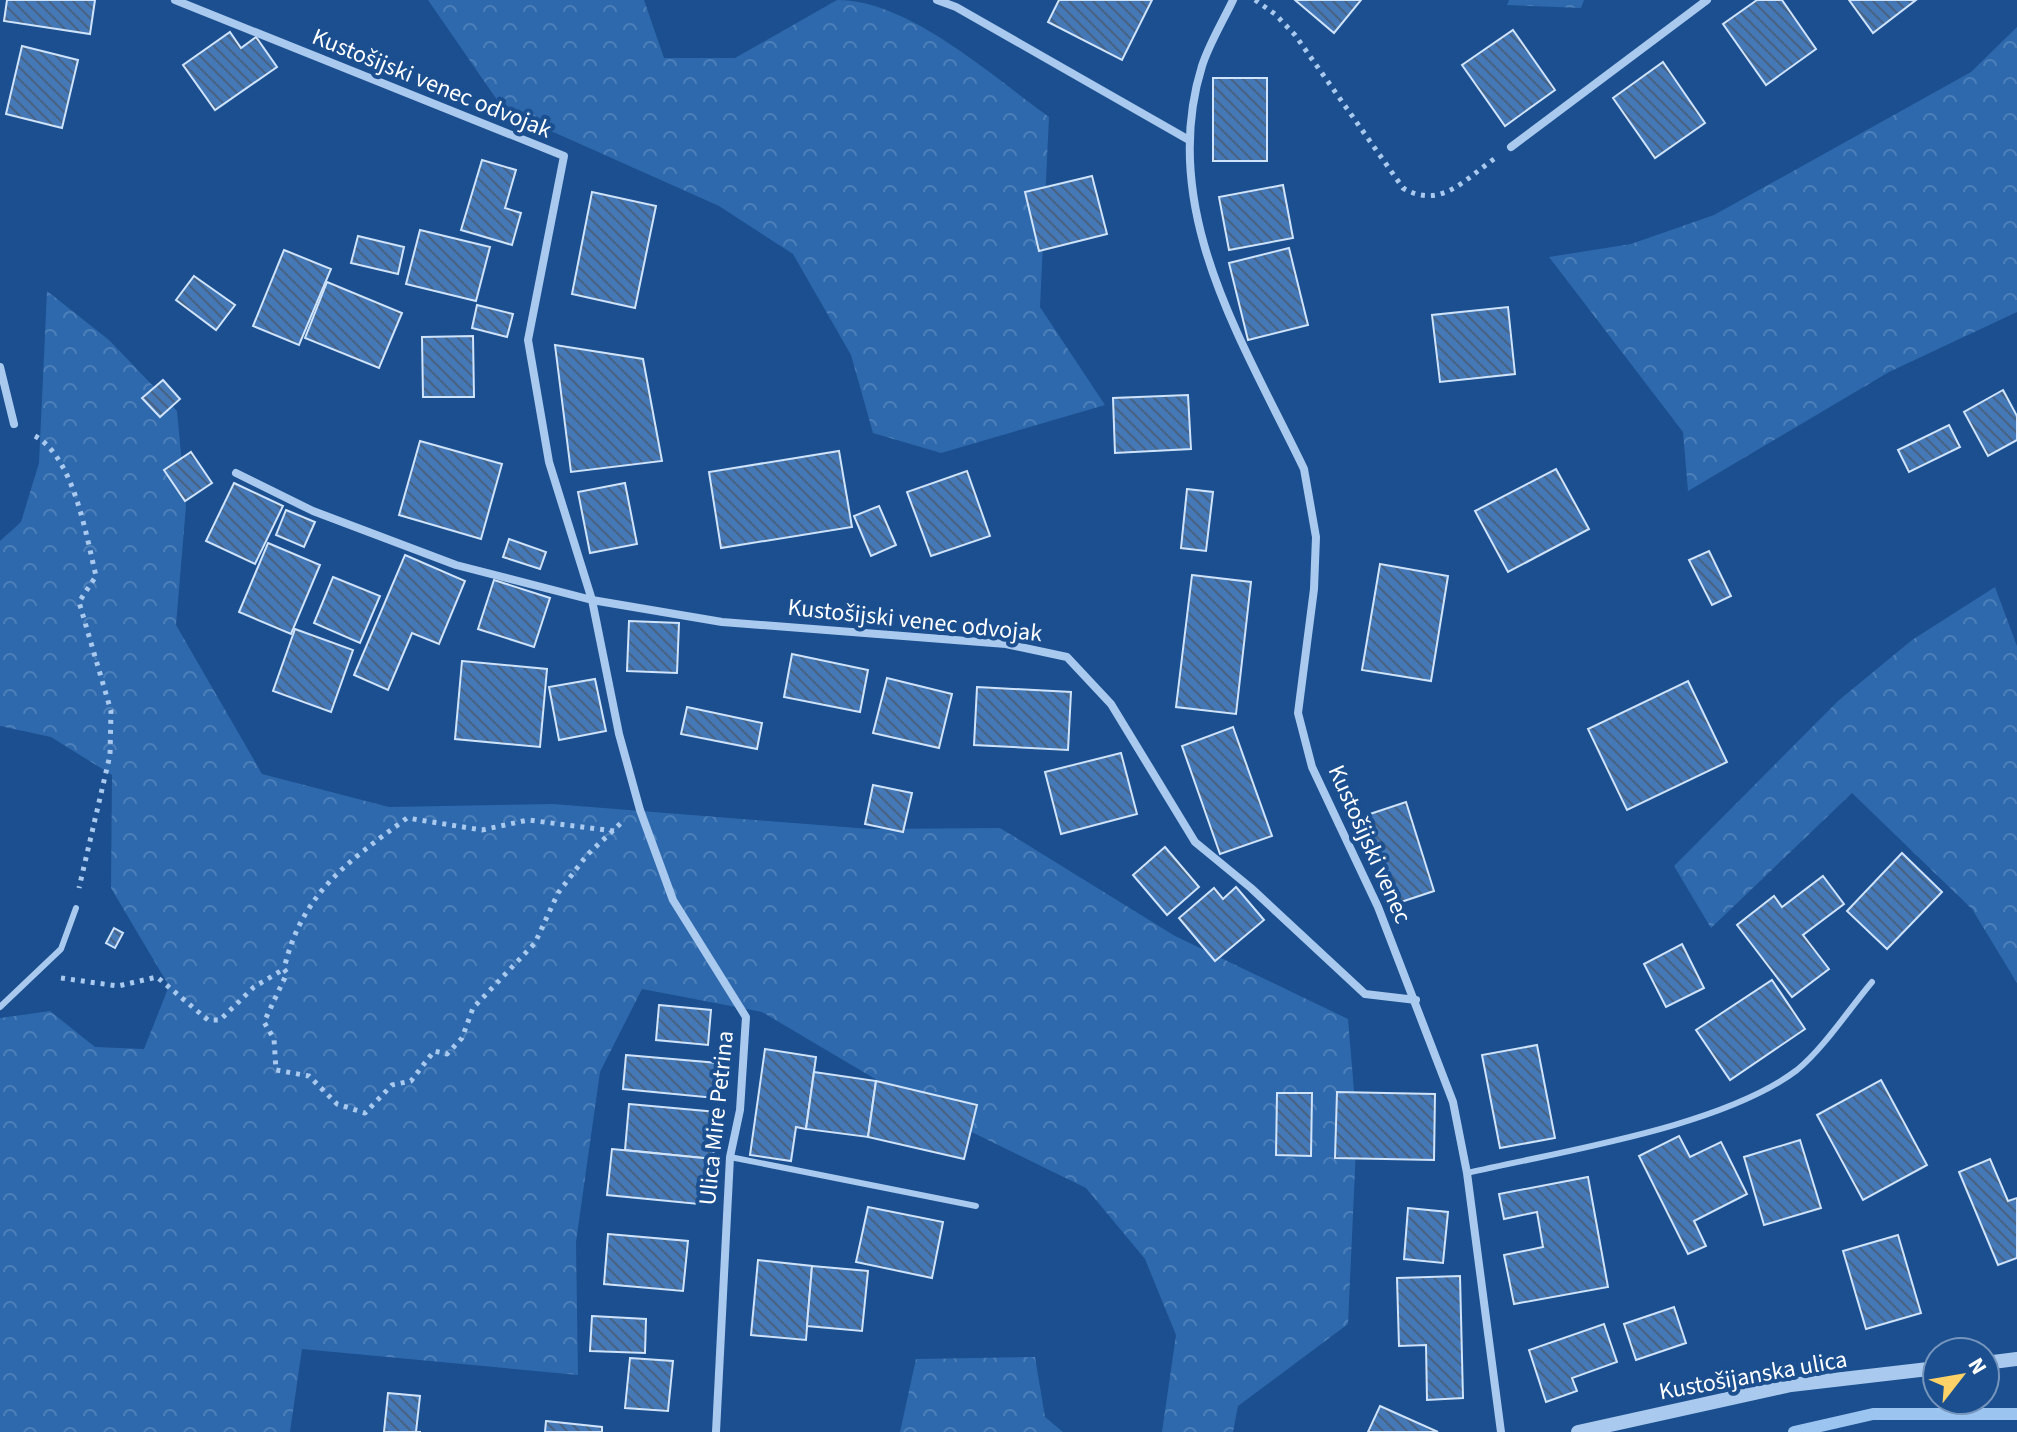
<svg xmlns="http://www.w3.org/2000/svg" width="2017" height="1432" viewBox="0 0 2017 1432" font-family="'Source Sans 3',sans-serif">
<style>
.forest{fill:url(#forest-crowns)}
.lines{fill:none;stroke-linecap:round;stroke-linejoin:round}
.stream{stroke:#9cc4f0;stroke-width:12}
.building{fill:url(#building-back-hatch);stroke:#cfe3fa;stroke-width:2}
.path{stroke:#a9c9ee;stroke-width:5;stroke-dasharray:4 6;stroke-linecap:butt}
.service{stroke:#a9c9ee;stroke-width:6}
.minor{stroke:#a9c9ee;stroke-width:8}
.tertiary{stroke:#a9c9ee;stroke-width:14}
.labels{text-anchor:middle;stroke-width:8;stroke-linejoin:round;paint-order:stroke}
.street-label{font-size:24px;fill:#fff;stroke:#1b4f8f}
</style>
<defs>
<pattern id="forest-crowns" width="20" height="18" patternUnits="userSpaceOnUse" patternTransform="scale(2)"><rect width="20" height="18" fill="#2e69ad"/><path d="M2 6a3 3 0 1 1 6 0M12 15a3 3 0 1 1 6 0" fill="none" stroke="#4d80b9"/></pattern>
<pattern id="building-back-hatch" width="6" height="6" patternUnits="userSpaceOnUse" patternTransform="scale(2)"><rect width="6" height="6" fill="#4478b7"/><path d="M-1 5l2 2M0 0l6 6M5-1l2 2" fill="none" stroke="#486282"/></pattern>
</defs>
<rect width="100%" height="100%" fill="#1b4f8f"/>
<g class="forest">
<path d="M428,0H644L664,58H735L837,0C909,0 992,76 1049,117L1040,307L1105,405L941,453L873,433L851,355L793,254L719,206L504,110Z"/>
<path d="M1509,0H1584L1581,8L1507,5Z"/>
<path d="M2017,27V312L1889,372L1688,491L1683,432L1549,257L1631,244L1714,215L1971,72Z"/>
<path d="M47,291L109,340L177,411L186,506L176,625L262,774L389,807L553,804L870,829L1000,828L1175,936L1348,1019L1357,1126L1348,1324L1238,1406L1233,1432H1162L1176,1335L1145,1259L1086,1188L931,1112L762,1012L642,989L600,1072L576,1242L578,1375L302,1349L290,1432H0V1018L50,1011L95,1047L144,1049L169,986L111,888L112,775L51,737L0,726V541L21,522L39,463Z"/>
<path d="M1995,587L2017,646V983L1972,909L1852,793L1711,928L1674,866L1838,701L1912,640Z"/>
<path d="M1035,1357L1045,1417L1063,1432H900L916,1359Z"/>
</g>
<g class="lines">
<path class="stream" d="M1794,1432L1873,1414H2017"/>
</g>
<g class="building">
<path d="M7,0H95L90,34L4,21Z"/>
<path d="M1059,0H1152L1122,60L1048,22Z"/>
<path d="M1295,0H1361L1334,33Z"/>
<path d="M1757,0H1782L1816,49L1766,85L1723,24Z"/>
<path d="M1849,0H1916L1873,33Z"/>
<path d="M1513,30L1555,90L1505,126L1462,65Z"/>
<path d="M230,32L241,48L256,37L277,67L215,110L183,65Z"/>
<path d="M22,46L78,60L62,128L6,114Z"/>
<path d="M1663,62L1705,123L1655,158L1613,98Z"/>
<rect x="1213" y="78" width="54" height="83"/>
<path d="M482,160L516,170L505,208L521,213L512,245L461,230Z"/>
<path d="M1092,176L1107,234L1039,251L1025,192Z"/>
<path d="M1283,185L1293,238L1229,250L1219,197Z"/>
<path d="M592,192L656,206L635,308L572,294Z"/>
<path d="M420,230L490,247L476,301L406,284Z"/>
<path d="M358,236L404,247L398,274L351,263Z"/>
<path d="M1289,248L1308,325L1248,340L1229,263Z"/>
<path d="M284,250L331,269L299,345L253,326Z"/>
<path d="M194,276L235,305L216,330L176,300Z"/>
<path d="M327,282L402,313L379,368L305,338Z"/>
<path d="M477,305L513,314L507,337L472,328Z"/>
<path d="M1508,307L1515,374L1440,382L1432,315Z"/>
<path d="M473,336L474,397H423L422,337Z"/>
<path d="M555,345L643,359L662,461L571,472Z"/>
<path d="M163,380L180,399L160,417L142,398Z"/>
<path d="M2003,390L2017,416V440L1988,456L1964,412Z"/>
<path d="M1188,395L1191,449L1115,453L1113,398Z"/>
<path d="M1949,425L1960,447L1909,472L1898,450Z"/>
<path d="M420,441L502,464L481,539L399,515Z"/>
<path d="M839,451L852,527L721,548L709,472Z"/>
<path d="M191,452L212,483L185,501L164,470Z"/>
<path d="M1556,469L1589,529L1508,572L1475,511Z"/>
<path d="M967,471L990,536L931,556L907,492Z"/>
<path d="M234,483L283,506L255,564L206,541Z"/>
<path d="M625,483L637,544L590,553L578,492Z"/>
<path d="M1187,489L1213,492L1206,551L1181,548Z"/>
<path d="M879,506L896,545L871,556L854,516Z"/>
<path d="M286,510L315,522L304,547L276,535Z"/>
<path d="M509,539L546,552L540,569L503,557Z"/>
<path d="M268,543L320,565L291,634L239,612Z"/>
<path d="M1709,551L1731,596L1712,605L1689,560Z"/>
<path d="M405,555L465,581L439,644L412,633L388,690L354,675Z"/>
<path d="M1380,564L1448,576L1431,681L1362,670Z"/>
<path d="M1192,575L1251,582L1236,714L1176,707Z"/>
<path d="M333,577L380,596L360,643L314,623Z"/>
<path d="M494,580L550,598L534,647L478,629Z"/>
<path d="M629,621L679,623L677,673L627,671Z"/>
<path d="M295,629L353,650L331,712L273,691Z"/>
<path d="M792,654L868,670L860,712L784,697Z"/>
<path d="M462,661L547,669L540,747L455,739Z"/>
<path d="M887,678L952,694L939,748L873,733Z"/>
<path d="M595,679L606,731L559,740L549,687Z"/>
<path d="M1688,681L1727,762L1627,810L1588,729Z"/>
<path d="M977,687L1071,692L1068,750L974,745Z"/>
<path d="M687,707L762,723L757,749L681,734Z"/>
<path d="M1233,727L1272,836L1220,854L1182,746Z"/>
<path d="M1121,753L1137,814L1061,834L1045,772Z"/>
<path d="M873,785L912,793L903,832L865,824Z"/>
<path d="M1406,802L1434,891L1395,904L1367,815Z"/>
<path d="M1165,847L1199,887L1167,915L1133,875Z"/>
<path d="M1902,853L1942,892L1887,949L1847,911Z"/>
<path d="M1823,876L1844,904L1803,935L1829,969L1792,997L1737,925L1774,896L1782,907Z"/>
<path d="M1236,887L1264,920L1215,961L1179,918L1214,888L1223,899Z"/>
<path d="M114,928L123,933L115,948L106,943Z"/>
<path d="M1682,944L1704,988L1666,1007L1644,964Z"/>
<path d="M1772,980L1805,1029L1730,1080L1696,1030Z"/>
<path d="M659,1005L711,1010L708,1045L656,1040Z"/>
<path d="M1537,1045L1555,1138L1500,1148L1482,1055Z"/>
<path d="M765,1049L816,1057L806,1129L796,1127L791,1161L750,1155Z"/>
<path d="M626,1055L718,1063L715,1098L623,1089Z"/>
<path d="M814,1072L876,1081L868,1137L806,1129Z"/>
<path d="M1881,1080L1927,1165L1863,1200L1817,1115Z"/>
<path d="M876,1081L977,1105L964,1159L868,1137Z"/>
<path d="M1337,1092L1435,1094L1434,1160L1335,1158Z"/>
<path d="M1277,1093H1312L1311,1156L1276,1155Z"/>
<path d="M629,1104L717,1112L713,1159L625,1150Z"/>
<path d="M1679,1136L1690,1157L1721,1142L1747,1194L1694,1221L1706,1246L1688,1254L1639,1156Z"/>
<path d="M1800,1140L1821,1208L1764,1225L1744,1157Z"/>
<path d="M612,1149L713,1159L709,1205L607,1195Z"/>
<path d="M1990,1159L2008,1201L2017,1198V1258L1998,1265L1959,1172Z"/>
<path d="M1588,1177L1608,1287L1514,1304L1504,1255L1543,1247L1537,1212L1504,1219L1499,1194Z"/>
<path d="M868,1207L943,1222L932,1278L856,1262Z"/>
<path d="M1408,1208L1448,1212L1443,1263L1404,1259Z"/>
<path d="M608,1234L688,1241L683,1291L604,1284Z"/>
<path d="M1898,1235L1921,1313L1866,1329L1843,1251Z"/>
<path d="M758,1260L812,1266L806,1340L751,1335Z"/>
<path d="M812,1266L868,1271L862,1331L807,1326Z"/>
<path d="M1460,1276L1463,1398L1427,1400L1426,1345L1399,1346L1397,1278Z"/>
<path d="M1674,1307L1686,1343L1636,1360L1624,1324Z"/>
<path d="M592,1316L646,1319L645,1353L590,1351Z"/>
<path d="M1604,1324L1617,1362L1572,1378L1577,1391L1546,1402L1529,1350Z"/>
<path d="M630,1358L673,1361L668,1411L625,1408Z"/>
<path d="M388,1393L420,1396L416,1432H421H384Z"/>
<path d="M1380,1406L1438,1432H1368Z"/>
<path d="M546,1421L602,1427V1432H545Z"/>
</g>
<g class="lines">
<g class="path">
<path d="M1255,0L1275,14L1295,35L1403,188C1440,210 1464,180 1494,159"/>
<path d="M35,436C74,458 86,535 96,576L79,602L111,711L110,755L79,888"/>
<path d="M614,831L528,820L482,830L407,818C348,862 302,892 284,969L287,973L264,1022L274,1039L276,1070L309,1076L337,1104L365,1113L392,1085L411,1081L434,1051L447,1054L462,1038L473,1008L535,943L558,893L587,855L621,823"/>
<path d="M61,978L118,986L157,977L208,1020H220L254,987L284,969"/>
</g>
<g class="service">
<path d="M0,1007L61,949L76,908"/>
<path d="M730,1157L976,1206"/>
<path d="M1467,1173C1561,1151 1722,1127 1797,1070C1823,1049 1850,1008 1872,982"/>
</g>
<g class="minor">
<path d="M175,0L564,156L528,340L549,462L592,600L722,622L1006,644L1067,657L1111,704L1195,842L1251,888L1365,994L1416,1000"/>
<path d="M937,0L956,7L1189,140"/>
<path d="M1233,0C1223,21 1209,44 1202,66C1157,210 1244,344 1304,469L1316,537L1314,589L1298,713L1312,767L1378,907L1453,1102L1467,1173L1501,1432"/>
<path d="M1511,147L1707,0"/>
<path d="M0,367L14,424"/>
<path d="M236,473L313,511L456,565L592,600L619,734L640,810L673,900L746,1017L740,1110L730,1157L716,1432"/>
</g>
<g class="tertiary">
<path d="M1985,1363L2017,1359"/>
<path d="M1578,1432L1791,1385L1937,1368"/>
</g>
</g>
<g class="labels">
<g class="street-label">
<text transform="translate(432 83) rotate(22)" y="8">Kustošijski venec odvojak</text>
<text transform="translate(915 620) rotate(6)" y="8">Kustošijski venec odvojak</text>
<text transform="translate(1370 844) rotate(66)" y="8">Kustošijski venec</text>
<text transform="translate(716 1118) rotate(-84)" y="8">Ulica Mire Petrina</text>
<text transform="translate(1753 1375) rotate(-10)" y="8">Kustošijanska ulica</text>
</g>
</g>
<g transform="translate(1961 1376) rotate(59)"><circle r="38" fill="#1b4f8f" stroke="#7695bc" stroke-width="2"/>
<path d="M0-6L14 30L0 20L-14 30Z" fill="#ffd166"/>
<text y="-12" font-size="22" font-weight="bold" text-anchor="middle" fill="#ffffff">N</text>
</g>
</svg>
